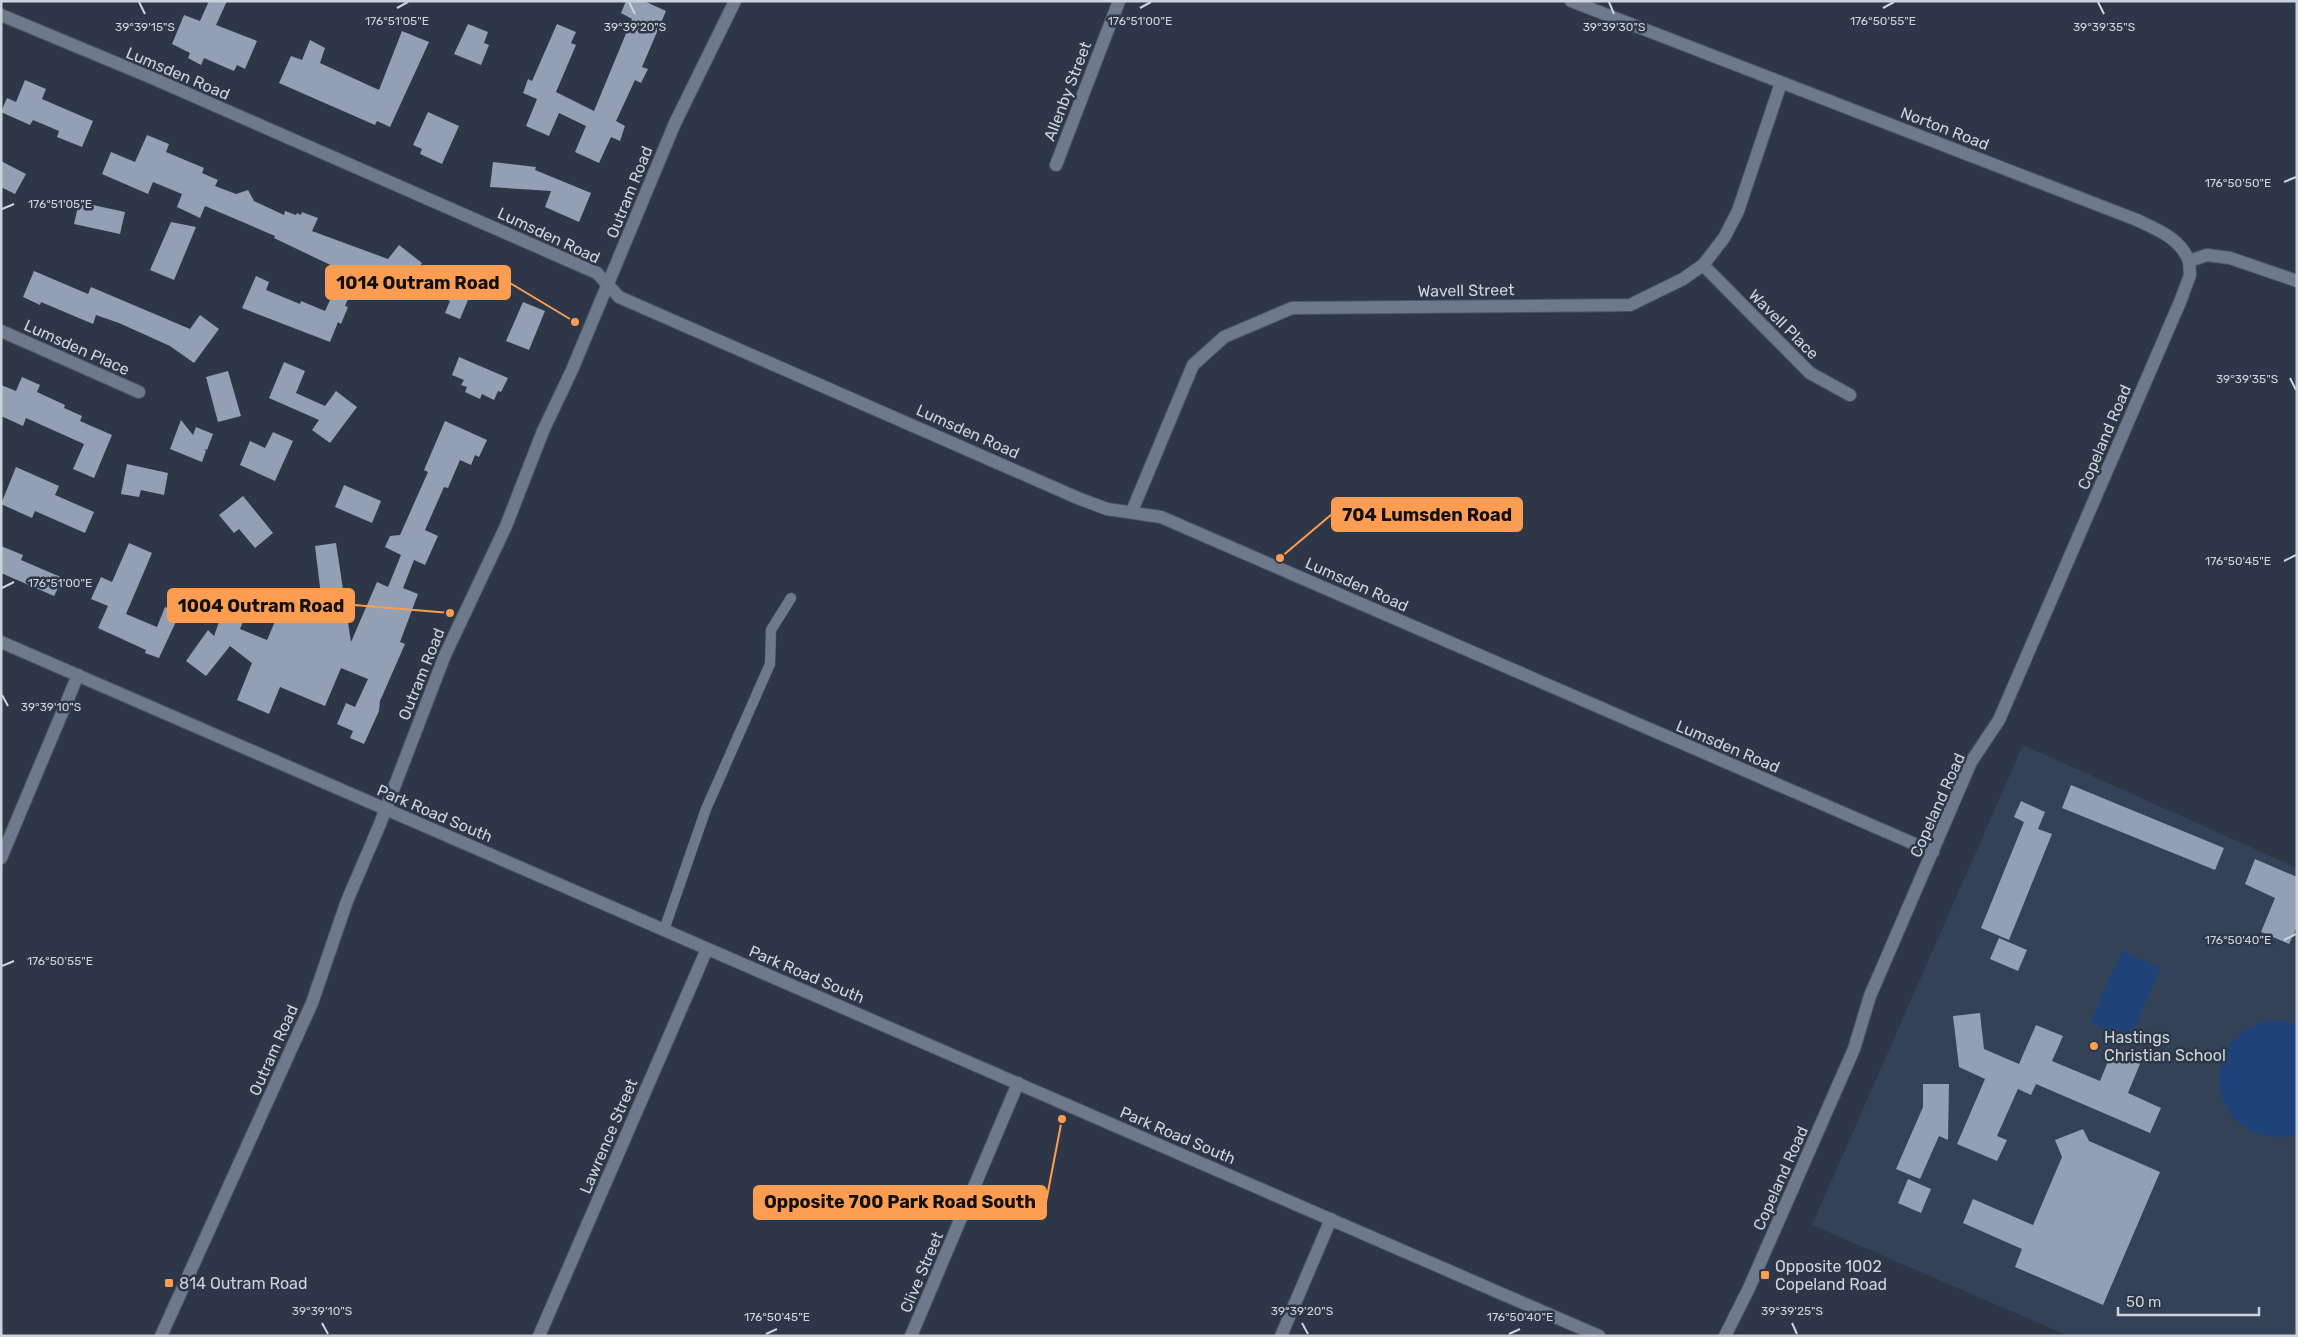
<svg xmlns="http://www.w3.org/2000/svg" width="2298" height="1337" viewBox="0 0 2298 1337" font-family="Rubik,sans-serif">
<style>
.built{fill:#344257}
.green{fill:#1f4379}
.building{fill:#939fb2}
.lines{fill:none;stroke-linecap:round;stroke-linejoin:round}
.service-casing{stroke:#4c5461;stroke-width:11}
.minor-casing{stroke:#4c5461;stroke-width:14}
.service{stroke:#6e798b;stroke-width:10}
.minor{stroke:#6e798b;stroke-width:12}
.ticks{fill:none;stroke:#cdd3dd;stroke-width:2}
.poi-dot{fill:#fc9d52;stroke:#2d3747;stroke-width:2}
.labels{text-anchor:middle;stroke-width:5;stroke-linejoin:round;paint-order:stroke}
.street-label{font-size:16px;fill:#cdd3dd;stroke:#2d3747}
.poi-label{font-size:16px;fill:#cdd3dd;stroke:#2d3747;text-anchor:start}
.ticks-label{font-size:12px;text-anchor:middle;fill:#cdd3dd;stroke:#2d3747;stroke-width:5;stroke-linejoin:round;paint-order:stroke}
.leader{fill:none;stroke:#fc9d52;stroke-width:2}
.callout-dot{fill:#fc9d52;stroke:#2d3747;stroke-width:2}
.callout{fill:#fc9d52;stroke:#fc9d52;stroke-width:2}
.callout-label{font-size:18px;text-anchor:middle;font-weight:bold;fill:#111}
</style>
<rect width="100%" height="100%" fill="#2d3747"/>
<path class="built" d="M2023,745L2297,868V1336H2069L1812,1225Z"/>
<g class="green">
<path d="M2122,951L2161,968L2129,1040L2090,1023Z"/>
<path d="M2270,1020L2297,1023V1135C2213,1154 2186,1040 2270,1020Z"/>
</g>
<g class="building">
<path d="M209,1H227L216,25L257,41L245,69L237,65L234,71L204,58L201,65L188,58L190,53L172,44L184,15L200,21Z"/>
<path d="M626,1H644L666,11L642,67L648,69L641,83L635,80L616,121L625,126L620,141L611,137L599,163L575,152L586,126L559,113L549,136L526,126L537,99L523,93L528,79L532,81L557,24L576,32L571,43L576,45L556,92L594,111L632,19L621,13Z"/>
<path d="M468,24L488,32L484,43L489,45L481,65L454,54Z"/>
<path d="M402,31L429,42L390,127L377,121L375,125L279,83L291,56L302,60L310,40L325,48L320,63L379,90Z"/>
<path d="M25,80L46,89L42,99L93,121L82,147L57,137L59,131L33,120L30,125L1,112L7,98L16,102Z"/>
<path d="M428,112L459,126L442,164L420,154L422,149L413,145Z"/>
<path d="M147,135L169,144L166,152L204,168L202,173L218,180L215,186L236,194L248,190L254,201L284,215L285,211L296,215L297,213L301,215L302,212L318,218L312,231L388,259L399,245L422,263L395,297L363,271L360,278L357,277L345,306L348,307L341,324L338,322L330,342L242,308L256,276L269,282L266,290L300,304L301,301L325,311L330,300H332L343,271L274,238L275,236L205,206L200,218L177,207L182,194L153,182L148,194L102,174L111,152L135,162Z"/>
<path d="M1,161L26,174L15,194L1,187Z"/>
<path d="M493,162L536,167L535,170L591,193L579,222L545,207L551,191L490,187Z"/>
<path d="M79,202L125,212L120,234L74,224Z"/>
<path d="M171,222L196,227L174,280L150,270Z"/>
<path d="M448,269L476,281L460,319L445,313L450,301L431,293L441,270L447,272Z"/>
<path d="M34,271L88,294L91,287L190,329L200,315L219,329L194,363L170,346L119,323L96,315L93,324L41,302L40,305L23,297Z"/>
<path d="M523,302L545,311L529,350L506,341Z"/>
<path d="M459,357L508,378L501,392L498,391L494,400L482,394L480,399L465,392L467,387L461,385L464,380L452,375Z"/>
<path d="M284,362L305,371L296,393L325,406L336,391L357,407L330,443L312,430L319,420L269,398Z"/>
<path d="M228,371L241,416L218,422L206,377Z"/>
<path d="M22,377L40,385L37,392L65,405L64,408L82,416L80,421L112,435L94,478L73,469L84,444L26,418L23,426L1,416V385L16,391Z"/>
<path d="M181,420L193,435L196,427L213,434L207,450L204,449L206,451L202,462L170,449Z"/>
<path d="M445,421L487,440L479,457L475,455L471,465L460,460L448,488L444,487L425,530L438,536L425,565L414,560L403,588L418,594L400,642L405,644L380,701L379,711L364,744L350,738L353,731L337,724L346,703L355,707L368,679L341,668L325,706L280,687L269,714L237,700L252,663L230,646L206,676L186,661L208,630L214,636L225,605L246,614L240,629L267,640L286,596L323,612L315,546L336,543L351,642L377,582L388,587L401,555L385,547L390,536L400,535L428,472L424,470Z"/>
<path d="M273,432L293,441L275,481L240,465L250,441L265,448Z"/>
<path d="M127,464L168,473L164,495L141,490L139,497L121,494Z"/>
<path d="M16,467L59,486L55,495L94,512L85,533L35,511L32,518L1,504Z"/>
<path d="M344,485L381,501L372,523L335,507Z"/>
<path d="M243,496L273,533L255,548L239,529L234,533L219,515Z"/>
<path d="M129,543L152,553L126,614L157,627L165,607L180,613L159,658L145,653L146,650L98,628L108,606L91,599L101,577L112,582Z"/>
<path d="M1,546L23,555L21,560L63,578L54,596L1,573Z"/>
<path d="M2071,785L2224,848L2215,870L2062,808Z"/>
<path d="M2021,801L2045,812L2038,829L2052,834L2009,940L1981,928L2024,822L2014,817Z"/>
<path d="M2255,859L2297,877V927L2289,944L2261,932L2275,898L2245,884Z"/>
<path d="M1999,938L2027,950L2018,971L1990,959Z"/>
<path d="M1980,1013L1984,1049L2019,1064L2036,1025L2063,1036L2052,1061L2100,1081L2114,1047L2142,1059L2128,1093L2161,1108L2150,1133L2036,1084L2031,1095L2018,1089L1997,1136L2007,1140L1997,1161L1957,1144L1985,1079L1959,1067L1953,1016Z"/>
<path d="M1923,1084H1949L1948,1140L1939,1136L1920,1179L1896,1169L1923,1107Z"/>
<path d="M2083,1129L2089,1141L2160,1172L2103,1305L2015,1267L2022,1249L1963,1223L1973,1199L2033,1225L2062,1157L2055,1140Z"/>
<path d="M1908,1179L1931,1189L1921,1213L1898,1203Z"/>
</g>
<g class="lines">
<g class="service-casing">
<path id="service" d="M664,930L706,809L770,664L771,630L791,598"/>
</g>
<g class="minor-casing">
<g id="minor">
<path d="M1571,1L2137,220C2158,230 2180,238 2189,261L2207,255L2230,258L2297,281"/>
<path d="M1,15L150,77L597,273L619,297L1080,499L1107,509L1161,517L1933,852"/>
<path d="M1056,165L1119,1"/>
<path d="M1703,265L1810,373L1850,395"/>
<path d="M1,331L139,392"/>
<path d="M1132,511L1193,365L1224,337L1292,308L1630,305L1683,279L1703,265L1724,238L1738,211L1781,83"/>
<path d="M1,642L1599,1336"/>
<path d="M1,858L78,675"/>
<path d="M161,1336L312,1003L347,901L380,824L445,655L506,526L543,431L572,370L675,123L735,1"/>
<path d="M539,1336L707,949"/>
<path d="M911,1336L1018,1083"/>
<path d="M1281,1336L1331,1219"/>
<path d="M1725,1336L1749,1288L1854,1049L1870,996L1971,762L1999,720L2180,302L2190,275L2189,261"/>
</g>
</g>
<use href="#service" class="service"/>
<use href="#minor" class="minor"/>
</g>
<path class="ticks" d="M139,2L145,14M629,2L635,14M1609,2L1614,14M2098,2L2104,14M397,8L408,2M1140,8L1151,2M1883,8L1894,2M2284,182L2296,177M2,209L14,204M2290,378L2296,390M2284,561L2296,555M2,588L14,582M2,695L8,706M2284,940L2296,934M2,966L14,961M322,1323L328,1334M1302,1323L1308,1334M1792,1323L1797,1334M766,1334L777,1329M1509,1334L1520,1329"/>
<g class="poi-dot">
<circle cx="2094" cy="1046" r="5"/>
<rect x="1760" y="1270" width="10" height="10" rx="2.5"/>
<rect x="164" y="1278" width="10" height="10" rx="2.5"/>
</g>
<g class="labels">
<g class="street-label">
<text transform="translate(178 73) rotate(23)" y="6">Lumsden Road</text>
<text transform="translate(1067 91) rotate(-69)" y="6">Allenby Street</text>
<text transform="translate(1945 128) rotate(21)" y="6">Norton Road</text>
<text transform="translate(629 192) rotate(-68)" y="6">Outram Road</text>
<text transform="translate(549 235) rotate(25)" y="6">Lumsden Road</text>
<text transform="translate(1466 290) rotate(-1)" y="6">Wavell Street</text>
<text transform="translate(1784 324) rotate(45)" y="6">Wavell Place</text>
<text transform="translate(77 347) rotate(24)" y="6">Lumsden Place</text>
<text transform="translate(968 431) rotate(24)" y="6">Lumsden Road</text>
<text transform="translate(2104 437) rotate(-67)" y="6">Copeland Road</text>
<text transform="translate(1357 584) rotate(24)" y="6">Lumsden Road</text>
<text transform="translate(421 674) rotate(-68)" y="6">Outram Road</text>
<text transform="translate(1728 746) rotate(23)" y="6">Lumsden Road</text>
<text transform="translate(1937 805) rotate(-66)" y="6">Copeland Road</text>
<text transform="translate(435 813) rotate(23)" y="6">Park Road South</text>
<text transform="translate(807 974) rotate(23)" y="6">Park Road South</text>
<text transform="translate(273 1050) rotate(-66)" y="6">Outram Road</text>
<text transform="translate(1178 1135) rotate(23)" y="6">Park Road South</text>
<text transform="translate(608 1136) rotate(-67)" y="6">Lawrence Street</text>
<text transform="translate(1780 1178) rotate(-66)" y="6">Copeland Road</text>
<text transform="translate(921 1272) rotate(-67)" y="6">Clive Street</text>
</g>
<g class="poi-label">
<text x="2104" y="1043">Hastings<tspan x="2104" dy="18">Christian School</tspan></text>
<text x="1775" y="1272">Opposite 1002<tspan x="1775" dy="18">Copeland Road</tspan></text>
<text x="179" y="1289">814 Outram Road</text>
</g>
</g>
<g class="ticks-label">
<text x="397" y="25">176°51'05"E</text>
<text x="1140" y="25">176°51'00"E</text>
<text x="1883" y="25">176°50'55"E</text>
<text x="145" y="31">39°39'15"S</text>
<text x="635" y="31">39°39'20"S</text>
<text x="1614" y="31">39°39'30"S</text>
<text x="2104" y="31">39°39'35"S</text>
<text x="2238" y="187">176°50'50"E</text>
<text x="60" y="208">176°51'05"E</text>
<text x="2247" y="383">39°39'35"S</text>
<text x="2238" y="565">176°50'45"E</text>
<text x="60" y="587">176°51'00"E</text>
<text x="51" y="711">39°39'10"S</text>
<text x="2238" y="944">176°50'40"E</text>
<text x="60" y="965">176°50'55"E</text>
<text x="322" y="1315">39°39'10"S</text>
<text x="1302" y="1315">39°39'20"S</text>
<text x="1792" y="1315">39°39'25"S</text>
<text x="777" y="1321">176°50'45"E</text>
<text x="1520" y="1321">176°50'40"E</text>
</g>
<path class="leader" d="M575 322L510 283M1280 558L1332 514M450 613L354 605M1062 1119L1046 1202"/>
<g class="callout-dot">
<circle cx="575" cy="322" r="5"/>
<circle cx="1280" cy="558" r="5"/>
<circle cx="450" cy="613" r="5"/>
<circle cx="1062" cy="1119" r="5"/>
</g>
<g class="callout">
<rect x="326" y="266" width="184" height="33" rx="5"/>
<rect x="1332" y="498" width="190" height="33" rx="5"/>
<rect x="168" y="589" width="186" height="33" rx="5"/>
<rect x="754" y="1186" width="292" height="33" rx="5"/>
</g>
<g class="callout-label">
<text x="418" y="289">1014 Outram Road</text>
<text x="1427" y="521">704 Lumsden Road</text>
<text x="261" y="612">1004 Outram Road</text>
<text x="900" y="1208">Opposite 700 Park Road South</text>
</g>
<rect width="2298" height="1337" fill="none" stroke="#cdd3dd" stroke-width="5"/>
<path d="M2118 1307v8h141v-8" fill="none" stroke="#cdd3dd" stroke-width="2.5"/>
<text x="2126" y="1307" font-size="15" fill="#cdd3dd" stroke="#2d3747" stroke-width="4" paint-order="stroke">50 m</text>
</svg>
